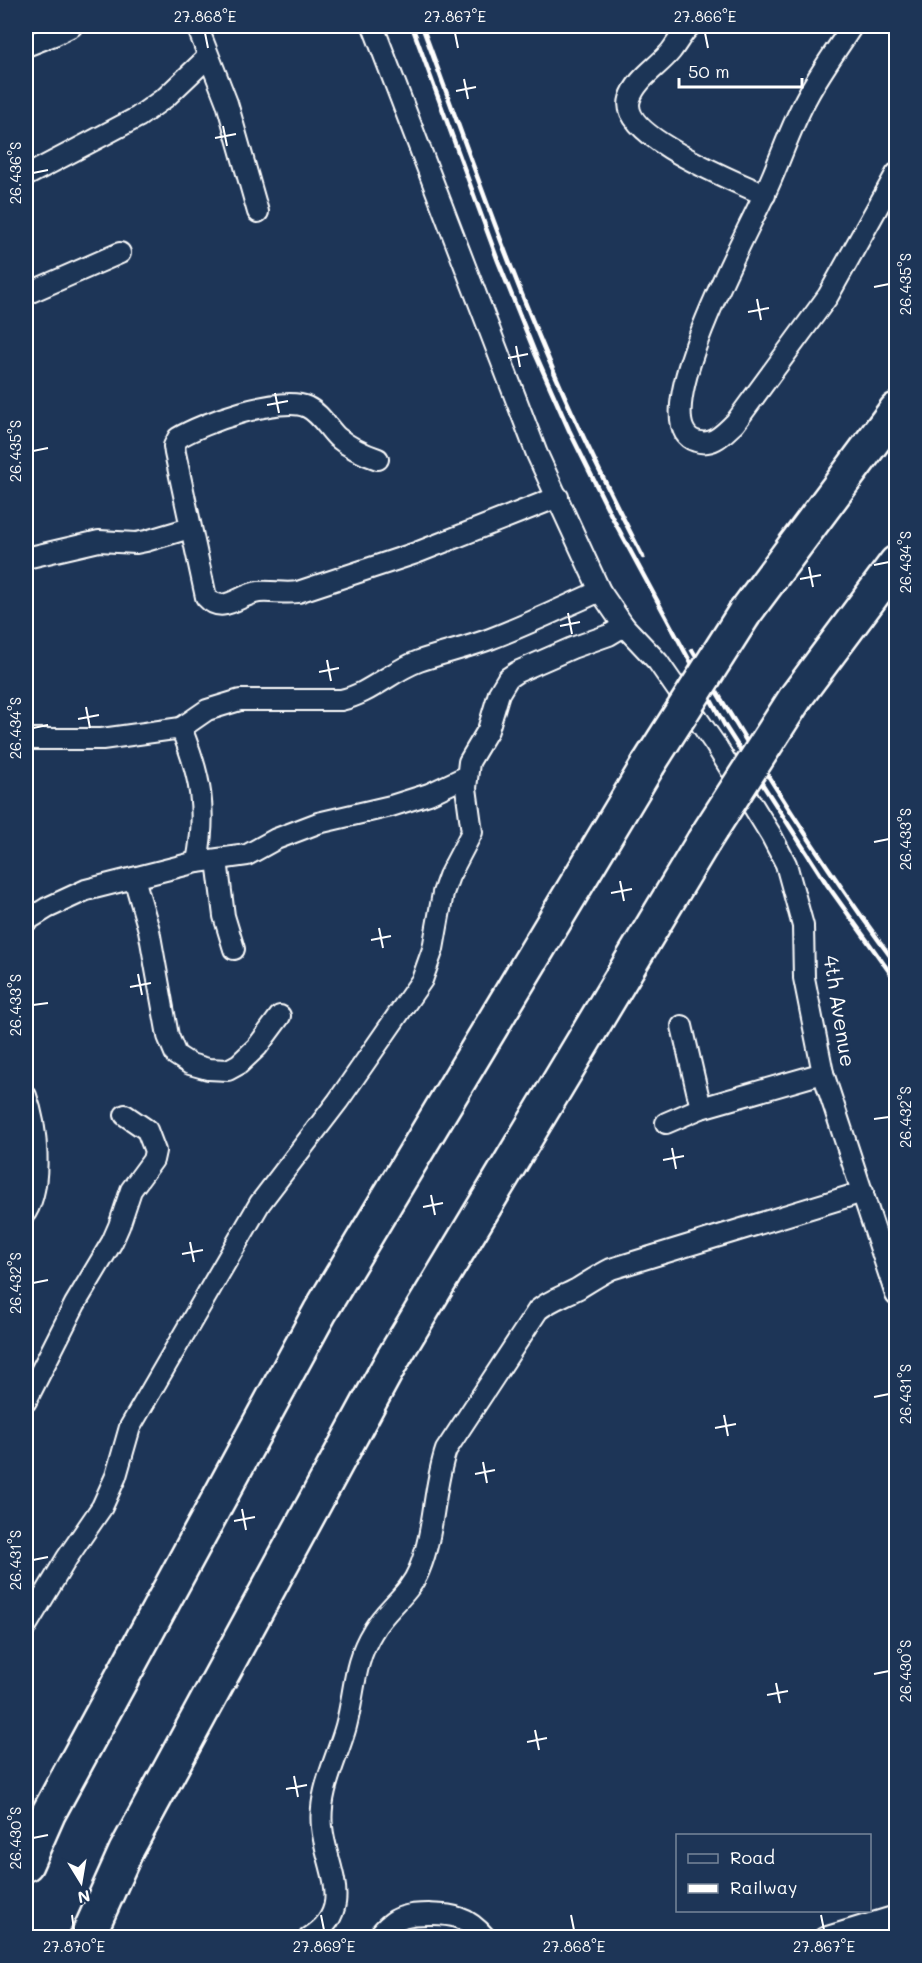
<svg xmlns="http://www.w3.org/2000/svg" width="922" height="1963" viewBox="0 0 922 1963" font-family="Mali,sans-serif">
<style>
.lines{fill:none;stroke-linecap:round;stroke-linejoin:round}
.street-casing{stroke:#fff;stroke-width:24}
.highway-casing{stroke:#fff;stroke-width:38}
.street{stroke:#1d3557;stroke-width:20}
.highway{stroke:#1d3557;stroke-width:33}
.rail{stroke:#fff;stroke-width:4.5}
.highway-bridge-casing{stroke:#fff;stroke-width:38;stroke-linecap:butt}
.highway-bridge{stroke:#1d3557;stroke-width:33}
.ticks{fill:none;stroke:#fff;stroke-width:2}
.labels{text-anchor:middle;stroke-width:5;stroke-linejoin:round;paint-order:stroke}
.street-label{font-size:21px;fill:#fff;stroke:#1d3557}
.neatline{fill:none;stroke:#fff;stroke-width:2}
.ticks-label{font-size:15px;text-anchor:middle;fill:#fff}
</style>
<rect width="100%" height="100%" fill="#1d3557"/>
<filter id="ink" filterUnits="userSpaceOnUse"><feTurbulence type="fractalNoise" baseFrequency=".0167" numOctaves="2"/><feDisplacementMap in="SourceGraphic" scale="12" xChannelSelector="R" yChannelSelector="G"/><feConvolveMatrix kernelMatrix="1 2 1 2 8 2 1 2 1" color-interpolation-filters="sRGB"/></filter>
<g filter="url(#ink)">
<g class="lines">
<g class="street-casing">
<g id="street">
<path d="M197,26L227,103L258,212"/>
<path d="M373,26L537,454L600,591L624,626L658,662L715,744L771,835L786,864L803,926L804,978L823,1073L896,1295"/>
<path d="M690,26C682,33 678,42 671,51C658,67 636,79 630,99C618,136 738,182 765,195"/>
<path d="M852,26C838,48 821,71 808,95C790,127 780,162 764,195C750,228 641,424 696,441C713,447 724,433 735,423L828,296L896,174"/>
<path d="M26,46L54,35L72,26"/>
<path d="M26,176L138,117L166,97L208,57"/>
<path d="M26,294L120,253"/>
<path d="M378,459C363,454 349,447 337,437C327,427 320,413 307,407C281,395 202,423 178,438L174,446L175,453L206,597C223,616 240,594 259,592C273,591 285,594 298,592L416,553L558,497"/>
<path d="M26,558L99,541L136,543L146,541L190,528"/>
<path d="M181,728L207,710L240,700H341C370,694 391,671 419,661C442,653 466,648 490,639C527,625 564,607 600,591"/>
<path d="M26,739H102L181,728C201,777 207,810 197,862"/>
<path d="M217,860L224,916L234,949"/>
<path d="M134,878L149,930L168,1036L176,1055L190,1064L208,1069L228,1070L239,1064L257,1047L280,1016"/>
<path d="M26,921L47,908L86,890L197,862L247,855L276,839L318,823L391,806L429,794L467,776"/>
<path d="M682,1026L701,1108"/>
<path d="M26,1096C37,1126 43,1183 26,1212"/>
<path d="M666,1123L701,1108L823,1073"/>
<path d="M26,1401L75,1304L112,1242L119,1226L131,1190L153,1160L155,1151L147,1130L125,1115"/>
<path d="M26,1626L67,1558L102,1507L116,1476L130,1427L260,1203L338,1101L422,980L433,949L443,893L449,876L472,832L466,788L469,762L488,730L499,693L508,678L517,672L572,648L609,635L624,626"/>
<path d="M309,1938C357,1909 326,1868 322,1827C318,1792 337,1759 346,1726C355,1692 353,1663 373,1631C386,1608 409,1595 419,1570C435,1532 433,1488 446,1450L538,1310C552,1299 562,1297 577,1289C589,1282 599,1275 611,1269L863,1192"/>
<path d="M377,1938C384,1929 392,1920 403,1917C416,1913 447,1913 459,1918C469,1921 479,1930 486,1938"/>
<path d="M824,1938L896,1916"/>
</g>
</g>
<g class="highway-casing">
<g id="highway">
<path d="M744,614L896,410"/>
<path d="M796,697L896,563"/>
<path d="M26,1864L48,1814L320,1312L648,765"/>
<path d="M87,1938L126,1851L391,1362L703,842"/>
</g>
</g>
<use href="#street" class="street"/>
<use href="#highway" class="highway"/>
<g class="rail">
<path d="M412,26L498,261L535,353L569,430L612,517L725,726L828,886L896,981"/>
<path d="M422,26C466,144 507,265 558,381C584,441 613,499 643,557"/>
<path d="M692,650C755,758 822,864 896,964"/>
</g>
<g class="highway-bridge-casing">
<g id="highway-bridge">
<path d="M648,765L744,614"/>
<path d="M703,842L796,697"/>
</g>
</g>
<use href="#highway-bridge" class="highway-bridge"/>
</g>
</g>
<path class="ticks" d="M205,33L208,48M455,33L458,48M705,33L708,48M464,79L468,99M456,91L476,87M223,126L227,146M215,138L236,134M33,173L48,170M874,287L889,284M757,299L761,320M748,312L769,308M516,346L520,367M508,358L528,354M275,393L279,413M267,405L288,401M33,451L48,448M874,565L889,562M809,567L813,587M800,579L821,575M568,613L572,634M560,626L580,622M327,660L331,681M319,672L339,668M86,707L90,728M78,719L99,715M33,728L48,725M874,842L889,839M620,881L624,901M611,893L632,889M379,928L383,948M371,940L391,936M138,974L142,995M130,987L151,983M33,1005L48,1003M874,1119L889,1117M672,1148L676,1169M663,1160L684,1156M431,1195L435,1215M423,1207L443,1203M190,1242L194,1262M182,1254L203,1250M33,1283L48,1280M874,1397L889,1394M724,1415L728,1436M715,1428L736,1424M483,1462L487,1483M475,1474L495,1470M242,1509L246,1530M234,1521L255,1517M33,1560L48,1557M874,1674L889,1671M776,1683L780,1703M767,1695L788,1691M535,1730L539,1750M527,1742L547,1738M294,1776L298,1797M286,1789L307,1785M33,1838L48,1835M72,1915L74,1930M321,1915L324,1930M571,1915L574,1930M821,1915L824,1930"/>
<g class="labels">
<g class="street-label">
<text transform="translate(839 1011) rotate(81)" y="7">4th Avenue</text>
</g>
</g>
<rect width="922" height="1963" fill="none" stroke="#1d3557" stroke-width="66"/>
<rect x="676" y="1834" width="195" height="78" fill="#1d3557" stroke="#77869a" stroke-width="1.5"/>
<rect x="688" y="1854" width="30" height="9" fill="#1d3557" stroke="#77869a" stroke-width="1.5"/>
<text x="730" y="1864" font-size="18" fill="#ffffff">Road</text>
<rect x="688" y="1884" width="30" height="9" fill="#ffffff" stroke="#77869a" stroke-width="1.5"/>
<text x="730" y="1894" font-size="18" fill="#ffffff">Railway</text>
<g transform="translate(81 1882) rotate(169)" stroke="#1d3557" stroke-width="4.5" paint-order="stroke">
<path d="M0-4.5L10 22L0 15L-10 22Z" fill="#ffffff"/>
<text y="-9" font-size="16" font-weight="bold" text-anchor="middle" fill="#ffffff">N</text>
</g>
<path d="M679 78v9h123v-9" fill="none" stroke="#ffffff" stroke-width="3"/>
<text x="688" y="78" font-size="18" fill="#ffffff" stroke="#1d3557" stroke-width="4.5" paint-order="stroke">50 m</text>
<rect x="33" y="33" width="856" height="1897" class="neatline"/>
<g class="ticks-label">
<text x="205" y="22">27.868°E</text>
<text x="455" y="22">27.867°E</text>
<text x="705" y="22">27.866°E</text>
<text transform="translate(16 173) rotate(-90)" y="5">26.436°S</text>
<text transform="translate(906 284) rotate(-90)" y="5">26.435°S</text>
<text transform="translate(16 451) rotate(-90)" y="5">26.435°S</text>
<text transform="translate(906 562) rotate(-90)" y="5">26.434°S</text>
<text transform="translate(16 728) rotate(-90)" y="5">26.434°S</text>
<text transform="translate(906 839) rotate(-90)" y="5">26.433°S</text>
<text transform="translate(16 1005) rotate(-90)" y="5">26.433°S</text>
<text transform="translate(906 1117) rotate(-90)" y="5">26.432°S</text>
<text transform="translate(16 1283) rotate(-90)" y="5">26.432°S</text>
<text transform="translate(906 1394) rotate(-90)" y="5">26.431°S</text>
<text transform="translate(16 1560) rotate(-90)" y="5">26.431°S</text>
<text transform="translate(906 1671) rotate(-90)" y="5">26.430°S</text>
<text transform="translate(16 1838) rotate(-90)" y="5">26.430°S</text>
<text x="74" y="1952">27.870°E</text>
<text x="324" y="1952">27.869°E</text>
<text x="574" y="1952">27.868°E</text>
<text x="824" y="1952">27.867°E</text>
</g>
</svg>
